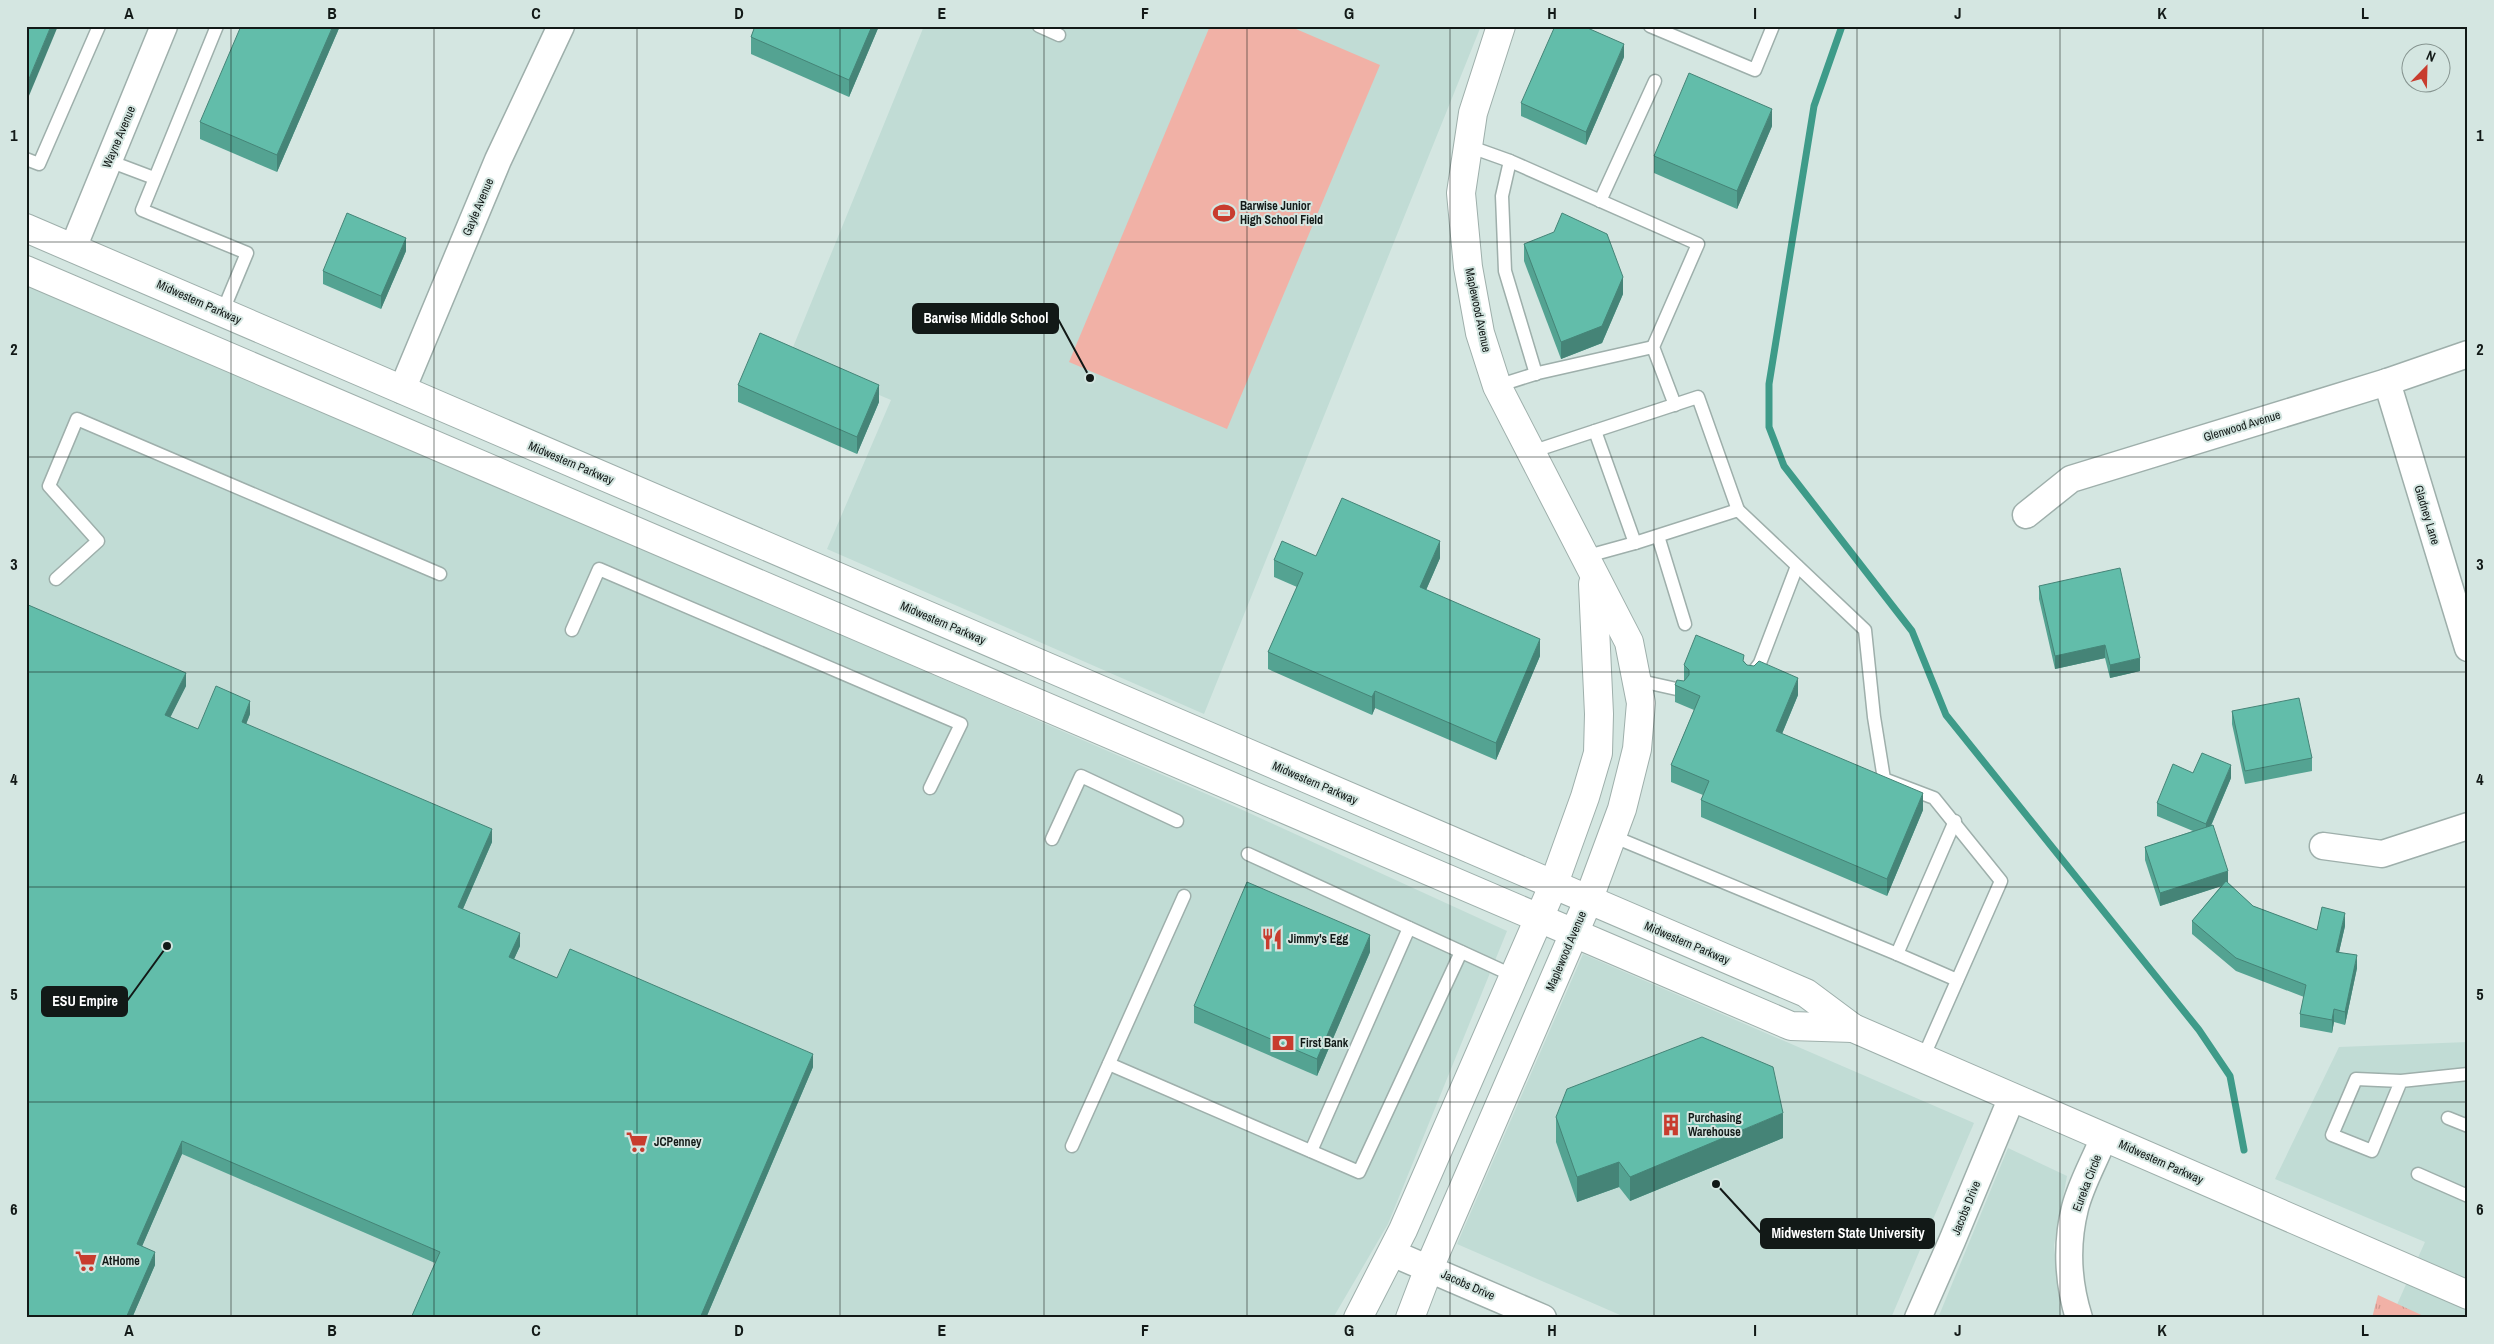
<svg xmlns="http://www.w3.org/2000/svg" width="2494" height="1344" viewBox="0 0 2494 1344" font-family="'Archivo Narrow',sans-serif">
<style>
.built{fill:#c1dcd5}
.grass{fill:url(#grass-tufts)}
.garden{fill:#f1b1a6}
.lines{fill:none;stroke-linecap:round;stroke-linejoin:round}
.stream{stroke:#3e9b89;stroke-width:7}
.lane-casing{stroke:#9eafab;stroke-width:15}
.street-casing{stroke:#9eafab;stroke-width:29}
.secondary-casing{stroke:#9eafab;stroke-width:30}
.lane{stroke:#fff;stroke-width:12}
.street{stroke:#fff;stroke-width:26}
.secondary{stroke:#fff;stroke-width:28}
.wall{fill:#54a392}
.shaded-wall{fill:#458477}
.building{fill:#62bdaa;stroke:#458477}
.grid{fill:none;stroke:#121917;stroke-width:1;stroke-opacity:0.55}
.labels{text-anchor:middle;stroke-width:4;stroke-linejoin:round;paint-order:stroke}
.street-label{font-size:12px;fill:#121917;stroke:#d4e6e1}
.poi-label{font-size:12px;font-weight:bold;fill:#121917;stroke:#d4e6e1;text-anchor:start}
.leader{fill:none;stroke:#121917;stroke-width:2}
.callout-dot{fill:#121917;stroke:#d4e6e1;stroke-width:2}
.callout{fill:#121917;stroke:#121917;stroke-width:2}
.callout-label{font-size:14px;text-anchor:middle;font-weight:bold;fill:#fff}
.neatline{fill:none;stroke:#121917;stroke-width:2}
.grid-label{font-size:16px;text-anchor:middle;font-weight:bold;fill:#121917}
</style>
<defs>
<pattern id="grass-tufts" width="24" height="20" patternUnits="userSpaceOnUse" patternTransform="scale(1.25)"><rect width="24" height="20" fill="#f1b1a6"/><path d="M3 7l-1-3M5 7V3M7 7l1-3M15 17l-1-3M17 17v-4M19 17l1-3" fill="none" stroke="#ce988e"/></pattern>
</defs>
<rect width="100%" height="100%" fill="#d4e6e1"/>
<g class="built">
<path d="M924,26H1481L1204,714L827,549L891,400L789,357Z"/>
<path d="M26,282L122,321L1234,806L1507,931L1388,1224L1333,1318H26Z"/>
<path d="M1583,954L1974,1123L1891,1318H1627L1457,1244Z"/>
<path d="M2468,1042V1318H2391L2425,1242L2275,1179L2339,1047Z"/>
<path d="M2008,1148L2067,1176L2054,1245L2061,1318H1938Z"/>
</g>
<path class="grass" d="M2378,1295L2428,1318H2372Z"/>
<path class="garden" d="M1210,26H1289L1380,65L1227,429L1069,362Z"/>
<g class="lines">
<path class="stream" d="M1842,26L1814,106L1769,384V427L1784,466L1912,631L1946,715L2199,1030L2230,1076L2244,1150"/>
<g class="lane-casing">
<g id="lane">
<path d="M217,26L142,210L247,253L222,313"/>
<path d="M1039,26L1059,35"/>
<path d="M1650,26L1755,70L1773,26"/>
<path d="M1468,146L1510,161L1698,244L1653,347L1675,405"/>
<path d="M26,159L39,164L99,26"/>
<path d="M109,161L154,178"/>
<path d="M1510,161L1502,196L1505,271L1536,374"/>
<path d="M1600,201L1655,81"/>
<path d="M1497,386L1538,373L1653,347"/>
<path d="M1595,431L1635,543"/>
<path d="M1531,452L1698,397L1738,510"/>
<path d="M1658,536L1685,624"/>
<path d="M1584,557L1635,543L1738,510L1865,630L1874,717L1884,779L1934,798L2001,881L1923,1058"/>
<path d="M56,579L98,541L49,486L77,419L440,574"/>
<path d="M572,630L599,569L961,724L930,788"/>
<path d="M1751,675L1760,663L1797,566"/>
<path d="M1636,680L1681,690"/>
<path d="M1955,821L1897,954L1957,980"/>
<path d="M1612,836L1897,954"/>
<path d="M1052,839L1081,776L1177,821"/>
<path d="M1248,854L1514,976"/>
<path d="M1109,1064L1359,1172L1461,952"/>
<path d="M2401,1081L2372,1151L2332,1135L2356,1079L2401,1081L2468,1074"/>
<path d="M2448,1118L2468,1126"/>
<path d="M1072,1146L1184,896"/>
<path d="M1311,1151L1409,928"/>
<path d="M2418,1174L2468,1196"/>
</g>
</g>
<g class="street-casing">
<g id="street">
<path d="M73,248L164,26"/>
<path d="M2387,382L2468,648"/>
<path d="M402,390L498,160L561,26"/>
<path d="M2026,515L2071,479L2387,382L2468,354"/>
<path d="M2323,846L2382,854L2468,826"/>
<path d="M1392,1253L1543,1318"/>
<path d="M1918,1318L1952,1241L2012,1097"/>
<path d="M2079,1318C2068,1283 2066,1244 2075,1208C2081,1184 2095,1160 2104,1137"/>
</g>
</g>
<g class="secondary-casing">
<g id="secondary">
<path d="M26,228L1806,993L1853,1028L2468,1295"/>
<path d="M26,270L1791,1026L1853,1028"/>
<path d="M1358,1318L1403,1230L1553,886L1585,797L1598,753L1599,714L1593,584"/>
<path d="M1410,1318L1429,1268L1588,901L1622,809L1637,749L1641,703L1629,642L1497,386L1480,333L1468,267L1461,193L1473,113L1501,26"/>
</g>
</g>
<use href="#lane" class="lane"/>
<use href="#street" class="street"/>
<use href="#secondary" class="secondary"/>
</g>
<g class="wall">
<path d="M340,26L277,172L200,139V122Z"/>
<path d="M755,26H879L849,97L751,54V37Z"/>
<path d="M1624,57L1586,145L1521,116V103Z"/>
<path d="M1772,126L1737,209L1654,173V156Z"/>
<path d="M1524,244L1623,294L1602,343L1561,359L1524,261Z"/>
<path d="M406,251L381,309L323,284V271Z"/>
<path d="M738,385L879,402L857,454L738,402Z"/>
<path d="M1316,556L1440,558L1426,590L1540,656L1496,760L1375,708L1372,715L1268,669V652L1297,587L1274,577V560Z"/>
<path d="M2039,586L2140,671L2110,678L2105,658L2055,669L2039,599Z"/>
<path d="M26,604L186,686L170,717L198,729L250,714L246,724L492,842L463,909L520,946L514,959L557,978L813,1067L706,1318H411L435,1263L182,1154L142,1246L155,1265L132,1318H26Z"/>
<path d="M1744,661L1747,665L1798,695L1782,734L1923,810L1887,896L1701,817V800L1703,795L1671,782V765L1694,710L1675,702V685L1684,681V665Z"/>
<path d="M2232,711L2312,758V771L2245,784L2232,724Z"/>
<path d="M2231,778L2211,826L2228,883L2253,906L2317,930L2345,926L2339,952L2357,968L2345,1025L2334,1022L2332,1033L2300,1027V1014L2304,997L2236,971L2192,934V921L2221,886L2160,906L2145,860V847L2193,831L2157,816V803Z"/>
<path d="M1370,952L1317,1076L1194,1023V1006Z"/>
<path d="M1556,1117L1783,1138L1630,1201L1619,1187L1577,1202L1556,1142Z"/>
</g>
<g class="shaded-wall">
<path d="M51,26H58L26,103V86Z"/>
<path d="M333,26H340L277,172V155Z"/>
<path d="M872,26H879L849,97V80Z"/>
<path d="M1624,44V57L1586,145V132Z"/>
<path d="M1772,109V126L1737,209V191Z"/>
<path d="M406,238V251L381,309V296Z"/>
<path d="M1623,277V294L1602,343L1561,359V342Z"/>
<path d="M879,385V402L857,454V437Z"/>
<path d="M1440,541V558L1420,604V587Z"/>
<path d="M1540,639V656L1496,760V743Z"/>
<path d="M2105,645V658L2055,669V656Z"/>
<path d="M2140,658V671L2110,678V665Z"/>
<path d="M186,673V686L165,728V715Z"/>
<path d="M1798,678V695L1776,748V731Z"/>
<path d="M1375,691V708L1372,715V697Z"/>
<path d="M250,701V714L242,735V722Z"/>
<path d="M2231,765V778L2206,837V824Z"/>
<path d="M1923,793V810L1887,896V879Z"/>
<path d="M492,829V842L458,920V907Z"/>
<path d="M2228,871V884L2160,906V893Z"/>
<path d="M2345,913V926L2336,965V952Z"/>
<path d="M520,933V946L509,970V957Z"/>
<path d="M1370,935V952L1317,1076V1059Z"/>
<path d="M2357,955V968L2345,1025V1012Z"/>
<path d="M2334,1009V1022L2332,1033V1020Z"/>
<path d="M813,1054V1067L706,1318H700Z"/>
<path d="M1783,1113V1138L1630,1201V1177Z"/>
<path d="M182,1141V1154L137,1258V1244Z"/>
<path d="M1619,1162V1187L1577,1202V1177Z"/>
<path d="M155,1252V1265L132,1318H126Z"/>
</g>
<g class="building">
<path d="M26,26H51L26,86Z"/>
<path d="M241,26H333L277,155L200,122Z"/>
<path d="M755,26H872L849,80L751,37Z"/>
<path d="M1555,26H1583L1624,44L1586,132L1521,103Z"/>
<path d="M1689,73L1772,109L1737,191L1654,156Z"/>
<path d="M347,213L406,238L381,296L323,271Z"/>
<path d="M1562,213L1607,234L1623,277L1602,326L1561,342L1524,244L1554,232Z"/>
<path d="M760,333L879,385L857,437L738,385Z"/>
<path d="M1342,498L1440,541L1420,587L1540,639L1496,743L1375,691L1372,697L1268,652L1303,573L1274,560L1282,541L1316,556Z"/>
<path d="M2120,568L2140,658L2110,665L2105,645L2055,656L2039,586Z"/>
<path d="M26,604L186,673L165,715L198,729L216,686L250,701L242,722L492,829L458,907L520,933L509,957L557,978L570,949L813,1054L700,1318H411L440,1252L182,1141L137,1244L155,1252L126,1318H26Z"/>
<path d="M1696,635L1744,655L1743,661L1747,665L1754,666L1759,661L1798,678L1776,731L1923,793L1887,879L1701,800L1709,781L1671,765L1700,696L1675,685L1677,680L1684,681L1689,675V670L1684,665Z"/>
<path d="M2299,698L2312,758L2245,771L2232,711Z"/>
<path d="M2202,753L2231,765L2206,824L2157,803L2173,764L2193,773Z"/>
<path d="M2213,825L2228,871L2160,893L2145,847Z"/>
<path d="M2226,881L2253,906L2317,930L2322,907L2345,913L2336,952L2357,955L2345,1012L2334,1009L2332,1020L2300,1014L2306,985L2236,958L2192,921Z"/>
<path d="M1247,882L1370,935L1317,1059L1194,1006Z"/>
<path d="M1702,1037L1773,1067L1783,1113L1630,1177L1619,1162L1577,1177L1556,1117L1567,1089Z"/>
</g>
<path class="grid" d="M231,26V1318M434,26V1318M637,26V1318M840,26V1318M1044,26V1318M1247,26V1318M1450,26V1318M1654,26V1318M1857,26V1318M2060,26V1318M2263,26V1318M26,242H2468M26,457H2468M26,672H2468M26,887H2468M26,1102H2468"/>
<defs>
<g id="stadium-bare" transform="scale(1.725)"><path d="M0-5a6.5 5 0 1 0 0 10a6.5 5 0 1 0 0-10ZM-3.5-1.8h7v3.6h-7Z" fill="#c83c2e" stroke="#d4e6e1" stroke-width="2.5" paint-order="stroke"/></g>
<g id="restaurant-bare" transform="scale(1.725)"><path d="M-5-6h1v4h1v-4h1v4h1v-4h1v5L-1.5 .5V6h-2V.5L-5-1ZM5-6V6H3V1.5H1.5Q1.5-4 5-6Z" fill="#c83c2e" stroke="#d4e6e1" stroke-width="2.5" paint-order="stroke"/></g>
<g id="bank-bare" transform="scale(1.725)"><path d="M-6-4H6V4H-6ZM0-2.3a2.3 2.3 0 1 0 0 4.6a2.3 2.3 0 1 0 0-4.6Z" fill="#c83c2e" stroke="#d4e6e1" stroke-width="2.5" paint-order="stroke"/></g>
<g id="building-bare" transform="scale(1.725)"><path d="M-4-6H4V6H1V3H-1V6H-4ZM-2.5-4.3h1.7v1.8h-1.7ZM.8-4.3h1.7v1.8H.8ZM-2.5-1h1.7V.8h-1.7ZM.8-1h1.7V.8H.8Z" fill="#c83c2e" stroke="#d4e6e1" stroke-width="2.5" paint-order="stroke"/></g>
<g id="supermarket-bare" transform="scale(1.725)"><path d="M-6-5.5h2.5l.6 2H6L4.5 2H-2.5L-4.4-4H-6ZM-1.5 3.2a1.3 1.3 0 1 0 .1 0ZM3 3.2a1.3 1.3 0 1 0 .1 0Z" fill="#c83c2e" stroke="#d4e6e1" stroke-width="2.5" paint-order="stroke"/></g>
</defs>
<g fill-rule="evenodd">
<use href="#stadium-bare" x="1224" y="213"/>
<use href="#restaurant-bare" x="1272" y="939"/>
<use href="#bank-bare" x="1283" y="1043"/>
<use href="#building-bare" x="1671" y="1125"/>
<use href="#supermarket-bare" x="637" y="1142"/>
<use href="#supermarket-bare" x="86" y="1261"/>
</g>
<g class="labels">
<g class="street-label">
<text transform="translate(119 137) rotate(-67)" y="4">Wayne Avenue</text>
<text transform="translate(478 207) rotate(-67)" y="4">Gayle Avenue</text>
<text transform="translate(199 302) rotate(24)" y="4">Midwestern Parkway</text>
<text transform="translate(1478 310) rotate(78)" y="4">Maplewood Avenue</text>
<text transform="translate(2242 426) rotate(-17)" y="4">Glenwood Avenue</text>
<text transform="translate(571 463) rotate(23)" y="4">Midwestern Parkway</text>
<text transform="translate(2427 515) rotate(73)" y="4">Gladney Lane</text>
<text transform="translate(943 623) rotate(23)" y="4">Midwestern Parkway</text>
<text transform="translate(1315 783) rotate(23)" y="4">Midwestern Parkway</text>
<text transform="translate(1687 943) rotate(23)" y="4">Midwestern Parkway</text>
<text transform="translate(1566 951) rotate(-67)" y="4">Maplewood Avenue</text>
<text transform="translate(2161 1162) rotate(24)" y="4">Midwestern Parkway</text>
<text transform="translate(2087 1183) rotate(-69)" y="4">Eureka Circle</text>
<text transform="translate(1966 1208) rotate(-68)" y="4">Jacobs Drive</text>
<text transform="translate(1468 1285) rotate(24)" y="4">Jacobs Drive</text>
</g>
<g class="poi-label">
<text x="1240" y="210">Barwise Junior<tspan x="1240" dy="14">High School Field</tspan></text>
<text x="1288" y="943">Jimmy's Egg</text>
<text x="1300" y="1047">First Bank</text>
<text x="1688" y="1122">Purchasing<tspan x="1688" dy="14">Warehouse</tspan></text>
<text x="654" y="1146">JCPenney</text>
<text x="102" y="1265">AtHome</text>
</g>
</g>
<path class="leader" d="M1090 378L1058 319M167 946L127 1001M1716 1184L1761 1233"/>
<g class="callout-dot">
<circle cx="1090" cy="378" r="5"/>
<circle cx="167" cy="946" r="5"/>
<circle cx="1716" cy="1184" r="5"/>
</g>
<g class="callout">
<rect x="913" y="304" width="145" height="29" rx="5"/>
<rect x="42" y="987" width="85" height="29" rx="5"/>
<rect x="1761" y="1219" width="173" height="29" rx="5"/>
</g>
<g class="callout-label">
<text x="986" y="323">Barwise Middle School</text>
<text x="85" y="1006">ESU Empire</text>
<text x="1848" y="1238">Midwestern State University</text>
</g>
<rect width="2494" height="1344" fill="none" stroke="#d4e6e1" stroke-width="55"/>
<g transform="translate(2426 68) rotate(23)"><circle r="24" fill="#d4e6e1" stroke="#869490"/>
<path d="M0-4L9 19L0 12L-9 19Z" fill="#c83c2e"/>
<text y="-8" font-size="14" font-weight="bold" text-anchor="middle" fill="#121917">N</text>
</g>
<rect x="28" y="28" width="2438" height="1288" class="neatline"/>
<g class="grid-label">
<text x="129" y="19">A</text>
<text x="332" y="19">B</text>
<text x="536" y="19">C</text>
<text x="739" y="19">D</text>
<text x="942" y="19">E</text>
<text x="1145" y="19">F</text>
<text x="1349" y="19">G</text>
<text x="1552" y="19">H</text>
<text x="1755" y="19">I</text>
<text x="1958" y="19">J</text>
<text x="2162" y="19">K</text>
<text x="2365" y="19">L</text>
<text x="14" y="141">1</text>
<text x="2480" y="141">1</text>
<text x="14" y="355">2</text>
<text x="2480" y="355">2</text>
<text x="14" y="570">3</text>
<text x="2480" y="570">3</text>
<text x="14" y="785">4</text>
<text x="2480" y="785">4</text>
<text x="14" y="1000">5</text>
<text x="2480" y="1000">5</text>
<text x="14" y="1215">6</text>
<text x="2480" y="1215">6</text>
<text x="129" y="1336">A</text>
<text x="332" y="1336">B</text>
<text x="536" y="1336">C</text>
<text x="739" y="1336">D</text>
<text x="942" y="1336">E</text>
<text x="1145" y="1336">F</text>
<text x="1349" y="1336">G</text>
<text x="1552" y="1336">H</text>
<text x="1755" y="1336">I</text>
<text x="1958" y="1336">J</text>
<text x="2162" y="1336">K</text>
<text x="2365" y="1336">L</text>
</g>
</svg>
